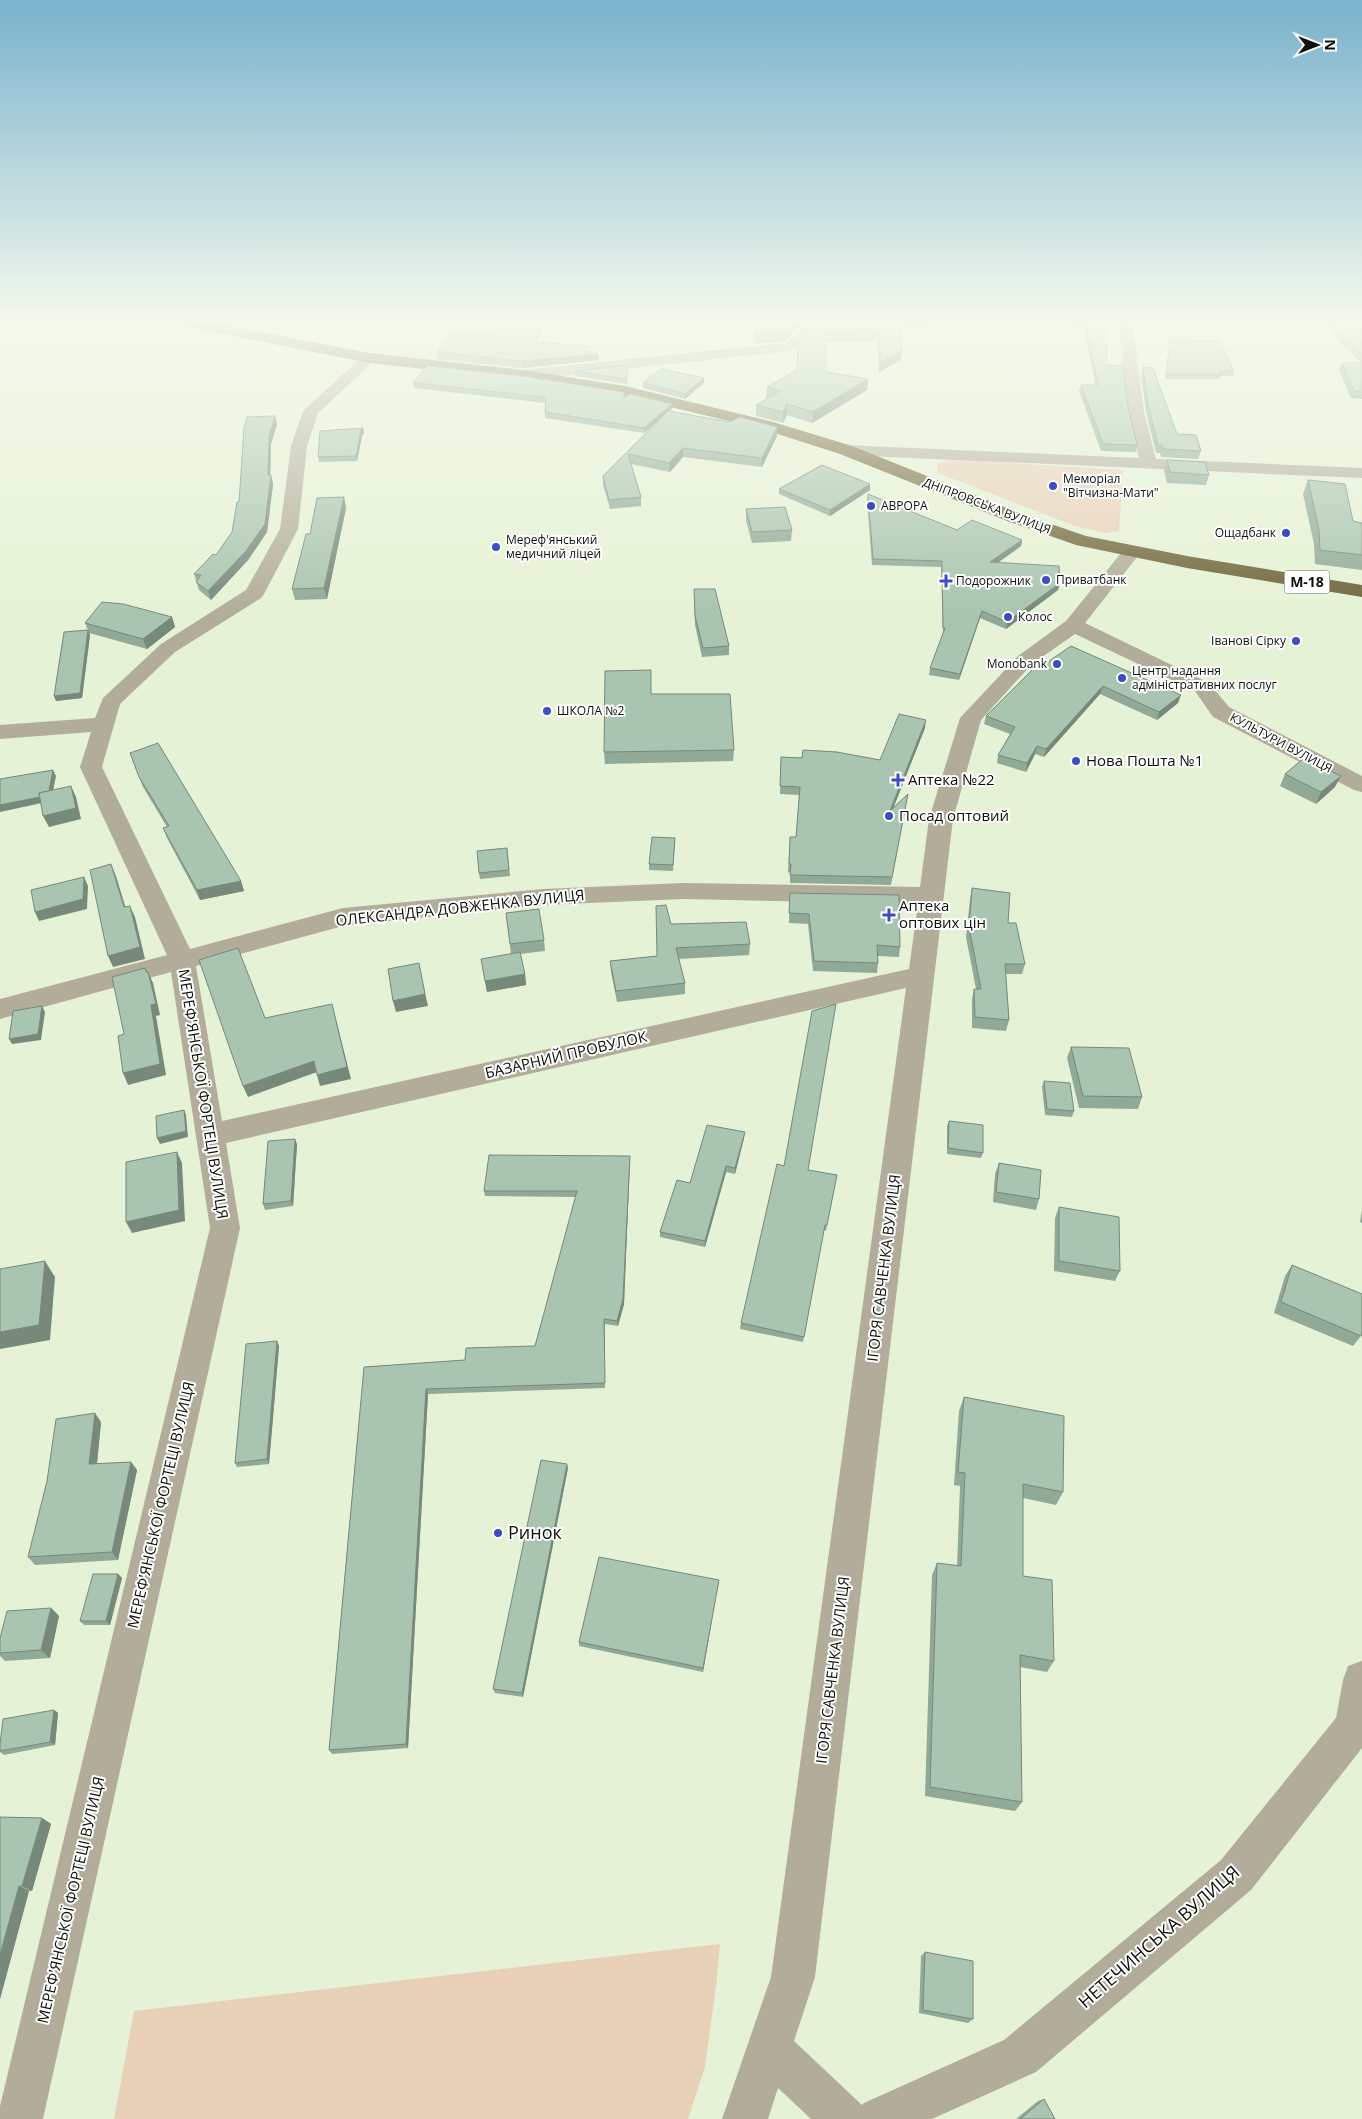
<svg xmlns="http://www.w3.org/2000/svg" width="1362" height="2119" viewBox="0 0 1362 2119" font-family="'Open Sans',sans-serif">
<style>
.green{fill:#e9d0b8}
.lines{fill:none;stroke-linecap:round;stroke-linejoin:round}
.minor{fill:#b2ad9a;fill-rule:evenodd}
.highway{fill:#6f643a;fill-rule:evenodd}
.wall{fill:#91a997}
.shaded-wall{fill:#76897b}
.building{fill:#a9c4b0;stroke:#76897b}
.poi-dot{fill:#3e4cc0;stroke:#fff;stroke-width:2}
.labels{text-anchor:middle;stroke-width:4;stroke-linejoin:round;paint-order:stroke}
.far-poi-label{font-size:12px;fill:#0d1107;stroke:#fff;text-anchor:start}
.far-street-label{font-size:12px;fill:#0d1107;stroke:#fff}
.shield{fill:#fff;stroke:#565851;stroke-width:1}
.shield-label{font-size:14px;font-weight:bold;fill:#0d1107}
.poi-label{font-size:15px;fill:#0d1107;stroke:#fff;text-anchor:start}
.street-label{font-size:15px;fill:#0d1107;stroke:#fff}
.near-poi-label{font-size:18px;fill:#0d1107;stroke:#fff;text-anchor:start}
.near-street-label{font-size:18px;fill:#0d1107;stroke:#fff}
</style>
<rect width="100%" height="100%" fill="#e6f2d5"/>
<g class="green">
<path d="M950,459L1123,470L1119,531L1105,533L1075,526L938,473L937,465Z"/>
<path d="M720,1944L716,1986L705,2067L688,2119H114L134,2011Z"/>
</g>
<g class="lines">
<g class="minor">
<path d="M809,320H823C815,331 804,348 790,351L523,380L518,378L515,375L518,372L523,370L786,343L801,330Z"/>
<path d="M1118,320H1132L1144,412L1156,459L1362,468V478L846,455L840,454L838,450L840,446L846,445L1139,458L1128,412Z"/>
<path d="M369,353L374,355L377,358L374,361L318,413L307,446L298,529L264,594L261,598L175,652L120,704L102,767L190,949L343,908L543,889L683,883L920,887L929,819L960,718L1018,656L1066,621L1125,548L1132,546L1139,548L1141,552L1085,623L1209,683L1229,707L1362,776V792L1354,790L1213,717L1195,691L1075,634L1032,664L981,720L953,819L815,1977L794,2041L862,2105L864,2103L1004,2040L1221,1860L1336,1718L1343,1680L1348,1666L1362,1661V1748L1251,1890L1036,2072L932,2119H811L778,2088L768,2119H722L771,1977L906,988L226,1143L240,1228L43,2119H0V2106L210,1228L171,972L0,1019V999L167,955L80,767L91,732L0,739V725L95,718L103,698L161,644L246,590L280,529L291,446L303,411L364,355ZM683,899L918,904L909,969L222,1121L196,966L343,926L543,905Z"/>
</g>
<path class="highway" d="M168,320H197L369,353L523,370L625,386L773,422L852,446L1022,514L1086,536L1187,556L1362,585V597L1187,568L1076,545L1010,522L840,454L762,429L625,396L523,380L369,363L175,324L170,323Z"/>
</g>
<g class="wall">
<path d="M818,320H934L933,328H900L901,360L879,372L878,341L826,342V372L868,379L867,390L812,423L787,415L783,423L756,416V405L767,398H766L767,387L797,370L798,340L811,329Z"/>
<path d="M1073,320H1107L1106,365L1128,406L1137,445L1136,452L1101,451L1079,391L1081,385H1095L1085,330L1072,329Z"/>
<path d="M1314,320H1362V399L1351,398L1339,370L1342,363H1361L1319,322H1315Z"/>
<path d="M542,329L537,342L587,351L599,360L523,368L437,359V352L491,335Z"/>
<path d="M1170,340L1234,371L1233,376H1220L1219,379H1165Z"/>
<path d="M1143,367L1177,434L1201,451L1198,459L1161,457L1160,453H1156L1146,412L1141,374Z"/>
<path d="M628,370L627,384L575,376V371Z"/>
<path d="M413,383L624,392L625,398L672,404V409L670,412L730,422L777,427V436L762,467L683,457L670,472L631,464L641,497V506L610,509L603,485V476L654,425L644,433L545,418V403L414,388Z"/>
<path d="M643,383H704L685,399L643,388Z"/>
<path d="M277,424L271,444L270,475H271L273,484L267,532L248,560L211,600L199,590L194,574L216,555L232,532L239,502Z"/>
<path d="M363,428L364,433L362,436L357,461L319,462L318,457Z"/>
<path d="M1167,460L1209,475L1206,485L1167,483L1164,471Z"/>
<path d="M1308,480L1353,521L1362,523V570L1315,564L1314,544L1303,494Z"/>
<path d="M779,489L870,490L830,516L779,494Z"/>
<path d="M868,494L957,530L1022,540L1021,546L997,563L1060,583L1058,590L1006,629L980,618L959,680L929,675L930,668L943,634L941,567L872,565L867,501Z"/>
<path d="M346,508L327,599L295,600L292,589L310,534Z"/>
<path d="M746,509L792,530L791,541L752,543L746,520Z"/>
<path d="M694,589L729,646V655L702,657L695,625Z"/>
<path d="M172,617L175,627L147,649L89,633L90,635L82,698L56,701L54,696L88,630L85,623Z"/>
<path d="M1042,666L1178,703L1157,720L1100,694L1044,757L1035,754L1026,772L997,763L998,755L1010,734L984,724L986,716Z"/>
<path d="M651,694L734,750L733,761L605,764L604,752Z"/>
<path d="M925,728L893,808L908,794L891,885L790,883V873L788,872L790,837H796L799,795L780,794L781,757L880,760Z"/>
<path d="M130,753L241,881L244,891L200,900L167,838L163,828L167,827L143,787Z"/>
<path d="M1285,774L1335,787L1316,804L1280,786Z"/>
<path d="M675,838L673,871L649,870V864Z"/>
<path d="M507,848L510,876L480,879L479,873Z"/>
<path d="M972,888L1008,923L1025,964L1022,974H1006L1009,1020L1006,1031L972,1028V999L974,989H976L966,937L970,899Z"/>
<path d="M790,893L900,947L899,957L878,956V963L877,973L813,971L808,924L789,923Z"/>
<path d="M506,913L544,940L545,951L520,954L525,974L526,985L487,992L481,959L511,954Z"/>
<path d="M671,924L750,944L749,955L679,959L685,983V994L617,1002L611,972L610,961L657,956Z"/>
<path d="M1071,1047L1142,1097L1138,1109L1079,1108L1067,1058Z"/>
<path d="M1044,1081L1074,1111L1072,1117L1045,1115L1042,1087Z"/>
<path d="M949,1121L983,1153L981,1158L947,1154V1126Z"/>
<path d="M744,1138L735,1174L726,1172L705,1247L660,1237V1232L690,1183Z"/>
<path d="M297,1144L293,1206L265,1210L263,1204Z"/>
<path d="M630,1161L624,1304L618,1326L605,1324V1388L428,1394L408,1748L332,1754L329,1750L364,1367L465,1360L535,1346L576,1197L485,1196L484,1191Z"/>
<path d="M999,1163L1039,1199L1036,1210L993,1202L995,1174Z"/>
<path d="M808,1170L837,1175L826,1231L824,1230L803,1342L740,1329L741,1323Z"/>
<path d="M1059,1207L1120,1271L1115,1281L1054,1271L1055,1218Z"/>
<path d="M1362,1210V1223L1360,1222Z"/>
<path d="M1292,1265L1361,1336L1353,1346L1274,1313L1285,1276Z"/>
<path d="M279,1346L269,1464L237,1467L235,1463Z"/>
<path d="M964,1397L1063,1492L1056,1505L1023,1498V1576L1054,1661L1047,1672L1020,1667L1022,1802L1015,1811L925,1796L932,1575L937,1563L957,1566L960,1486L954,1485L959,1411Z"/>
<path d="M101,1422L97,1464L131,1462L137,1470L118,1560L35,1565L28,1557Z"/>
<path d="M568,1468L523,1697L495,1693L493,1689Z"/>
<path d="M118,1574L122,1578L110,1625H84L80,1621Z"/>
<path d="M718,1584L703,1672L579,1646V1642Z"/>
<path d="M51,1608L59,1616L50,1658L5,1661L0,1656V1638Z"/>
<path d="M54,1710L58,1713L55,1745L4,1755L0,1752V1744Z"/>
<path d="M0,1817L42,1818L51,1824L32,1891H29L0,1999Z"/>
<path d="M925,1952L973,2019L968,2023L919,2013L921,1956Z"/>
<path d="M1044,2099L1055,2119H1016L1038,2101Z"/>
</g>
<g class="shaded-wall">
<path d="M797,320H806L785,341L753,344L754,334Z"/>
<path d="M541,323L542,329L535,349V342Z"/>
<path d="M902,350L901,360L879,372L881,362Z"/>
<path d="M599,354V360L523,368L522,361Z"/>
<path d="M704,378V383L685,399V394Z"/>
<path d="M868,379L867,390L812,423L813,412Z"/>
<path d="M672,404V409L644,433V428Z"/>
<path d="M787,404V415L783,423V412Z"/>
<path d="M275,416L277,424L271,444L270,484L268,475L269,436Z"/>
<path d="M777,427V436L762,467V458Z"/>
<path d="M363,428L364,433L362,436L357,461L356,456L361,430Z"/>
<path d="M683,448V457L670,472L669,463Z"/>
<path d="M271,475L273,484L267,532L248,560L211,600L208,591Z"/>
<path d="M870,484V490L830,516V510Z"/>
<path d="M344,497L346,508L327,599L324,588Z"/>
<path d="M1022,540L1021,546L989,569L990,562Z"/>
<path d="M1060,583L1058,590L1006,629L1007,622Z"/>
<path d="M982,611L980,618L959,680L960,674Z"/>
<path d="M172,617L175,627L147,649L143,639Z"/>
<path d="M88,630L90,635L82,698L56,701L54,696Z"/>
<path d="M1103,686L1100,694L1044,757L1046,749Z"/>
<path d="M1181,695L1178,703L1157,720L1159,712Z"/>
<path d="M926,720L925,728L889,819L890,811Z"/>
<path d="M1037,746L1035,754L1026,772L1027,763Z"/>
<path d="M53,770L56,776L51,801L0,812V805Z"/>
<path d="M1341,776L1335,787L1316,804L1321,792Z"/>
<path d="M71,786L76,797L81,819L49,827L43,816Z"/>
<path d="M111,864L116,876L129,919L124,907Z"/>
<path d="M84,877L88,886L87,909L39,921L35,912Z"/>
<path d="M241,881L244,891L200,900L197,890Z"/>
<path d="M130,906L135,917L145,959L113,967L108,956Z"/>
<path d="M145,968L150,978L148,972L153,983L160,1015L156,1016L166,1075L128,1085L123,1073L146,972Z"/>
<path d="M525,974L526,985L487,992L485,981Z"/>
<path d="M421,975L428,1006L396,1012L393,1001Z"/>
<path d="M332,1004L351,1079L320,1086L317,1075Z"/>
<path d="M42,1006L45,1012L41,1040L12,1044L9,1039Z"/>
<path d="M314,1061L317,1072L248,1097L243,1086Z"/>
<path d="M184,1110L186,1115L188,1137L160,1144L157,1138Z"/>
<path d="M745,1132L744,1138L735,1174V1168Z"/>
<path d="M295,1139L297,1144L293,1206L291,1201Z"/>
<path d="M177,1152L182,1163L185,1221L132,1233L126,1222Z"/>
<path d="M630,1156L624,1304L618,1326L617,1321Z"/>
<path d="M726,1166V1172L705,1247V1241Z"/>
<path d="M45,1261L55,1277L50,1340L0,1349V1332Z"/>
<path d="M277,1341L279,1346L269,1464L267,1459Z"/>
<path d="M426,1389L428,1394L408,1748L406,1744Z"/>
<path d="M95,1413L101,1422L96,1473L89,1464Z"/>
<path d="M131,1462L137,1470L118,1560L112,1552Z"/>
<path d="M567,1464L568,1468L523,1697L522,1693Z"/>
<path d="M118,1574L122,1578L110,1625L106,1621Z"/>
<path d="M719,1580L718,1584L703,1672V1668Z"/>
<path d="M51,1608L59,1616L50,1658L41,1650Z"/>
<path d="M54,1710L58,1713L55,1745L50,1742Z"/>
<path d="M42,1818L51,1824L32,1891L22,1886Z"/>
<path d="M19,1886L29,1891L0,1999V1955Z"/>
</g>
<g class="building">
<path d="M758,320H797L786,331L754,334Z"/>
<path d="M818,320H900L902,350L881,362L879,330L825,331L826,372L868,379L813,412L787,404L783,412L756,405L780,391L767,387L797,370L798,340L811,329Z"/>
<path d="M1074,320H1107L1106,365L1123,366L1128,406L1137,445L1103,444L1081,385H1098L1086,324L1074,323Z"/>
<path d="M1326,320H1362V355Z"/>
<path d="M499,321L541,323L535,342L586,346V351L599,354L522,361L437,352L452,333L491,335Z"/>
<path d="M1170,340L1220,341L1234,371H1219L1221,374H1166Z"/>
<path d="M1342,363H1362V392L1354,391Z"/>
<path d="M628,365L626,379L575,371Z"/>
<path d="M427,366L522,376L624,392V398L630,394L672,404L644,428L545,412L546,397L413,383Z"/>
<path d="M1143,367L1153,368L1177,434L1196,435L1201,451L1163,449L1162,445H1158L1148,404Z"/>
<path d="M661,369L704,378L685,394L643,383Z"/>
<path d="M668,411L730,422L740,417L777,427L762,458L683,448L669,463L628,454L641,497L609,500L603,476Z"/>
<path d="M275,416L269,436L268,475H271L265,524L246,551L208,591L196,582L201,575L194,574L213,554L216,555L232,532L237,502H239L244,428L247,417Z"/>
<path d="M363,428L361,430L356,456L318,457L320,431Z"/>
<path d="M1167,460L1205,462L1209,475L1170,472Z"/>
<path d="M822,465L870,484L830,510L779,489Z"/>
<path d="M1308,480L1345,484L1353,521L1362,523V555L1320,550L1319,530Z"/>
<path d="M868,494L957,530L972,520L1022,540L990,562L1059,566L1060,583L1007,622L982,611L960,674L930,668L945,628H943L942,561L873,559Z"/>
<path d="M344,497L324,588L292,589L306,534H310L317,498Z"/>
<path d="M785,507L792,530L752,532L746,509Z"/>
<path d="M694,589H715L729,646L703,648L695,616Z"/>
<path d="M102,602L123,604L172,617L143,639L85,623Z"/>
<path d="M88,630L80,693L54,696L64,632Z"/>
<path d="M1071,646L1181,695L1159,712L1103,686L1046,749L1037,746L1027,763L998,755L1015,727L986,716L1038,664L1042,666Z"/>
<path d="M651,670V694H730L734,750L604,752L605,671Z"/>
<path d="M899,714L926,720L890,811L908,794L892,877L790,875L791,864H789L790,837H796L800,787L780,786L781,757L802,758L803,750L837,752L880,760Z"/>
<path d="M158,743L241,881L197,890L163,828L169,826L139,777L130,753Z"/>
<path d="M1304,758L1341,776L1321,792L1285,774Z"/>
<path d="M53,770L49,791L39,793L40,797L0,805V779Z"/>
<path d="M71,786L76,808L43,816L39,793Z"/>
<path d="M652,837L675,838L673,865L649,864Z"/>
<path d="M507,848L509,870L479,873L477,851Z"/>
<path d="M111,864L124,907L130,906L140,947L108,956L90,870Z"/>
<path d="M84,877L83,899L35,912L31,890Z"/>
<path d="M972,888L1010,893L1008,923H1016L1025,964H1005L1009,1020L975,1017L974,989H981L969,927Z"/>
<path d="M790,893L899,895L900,947L877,945L878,963L814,961L809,914L789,913Z"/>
<path d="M666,905L671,924L746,922L750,944L676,948L685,983L616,991L610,961L657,956L656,906Z"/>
<path d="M539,909L544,940L510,944L506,913Z"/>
<path d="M238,948L265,1018L332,1004L347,1067L317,1075L314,1061L243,1086L199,960Z"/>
<path d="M520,952L525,974L485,981L481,959Z"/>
<path d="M419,963L425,994L393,1001L388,969Z"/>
<path d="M145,968L146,972H148L156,1004L151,1005L160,1064L123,1073L118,1036L124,1034L112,977Z"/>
<path d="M836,1004L808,1170L837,1175L827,1225H825L804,1337L741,1323L777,1164L784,1166L812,1011Z"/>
<path d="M42,1006L38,1034L9,1039L13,1011Z"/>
<path d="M1071,1047L1129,1048L1142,1097L1083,1096Z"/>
<path d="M1044,1081L1070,1083L1074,1111L1047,1109Z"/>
<path d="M184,1110L186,1131L157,1138L156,1116Z"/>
<path d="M949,1121L983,1125V1153L948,1148Z"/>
<path d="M707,1125L745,1132L735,1168L726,1166L705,1241L660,1232L677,1180L690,1183Z"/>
<path d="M295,1139L291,1201L263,1204L268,1141Z"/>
<path d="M177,1152L179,1210L126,1222V1162Z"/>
<path d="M489,1155L630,1156L623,1299L617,1321L604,1319L605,1383L426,1389L406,1744L329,1750L364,1367L465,1360L466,1348L535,1346L577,1191H484Z"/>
<path d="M999,1163L1041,1170L1039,1199L996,1192Z"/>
<path d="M1059,1207L1119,1217L1120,1271L1059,1261Z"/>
<path d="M45,1261L39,1325L0,1332V1269Z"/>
<path d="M1292,1265L1362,1294V1331L1361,1336L1281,1302Z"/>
<path d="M277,1341L267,1459L235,1463L246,1344Z"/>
<path d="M964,1397L1064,1416L1063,1492L1023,1484V1576L1052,1580L1054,1661L1020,1655L1022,1802L930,1787L937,1563L961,1566L965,1473L958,1472Z"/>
<path d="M95,1413L89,1464L131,1462L112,1552L28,1557L47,1481L56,1419Z"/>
<path d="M541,1460L567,1464L522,1693L493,1689Z"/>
<path d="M599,1557L719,1580L703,1668L579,1642Z"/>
<path d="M93,1574H118L106,1621H80Z"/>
<path d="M51,1608L41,1650L0,1653V1638L7,1611Z"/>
<path d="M54,1710L50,1742L0,1751V1744L3,1719Z"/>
<path d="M0,1817L42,1818L22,1886H19L0,1955Z"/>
<path d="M925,1952L973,1961V2019L923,2010Z"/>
<path d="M1044,2099L1055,2119H1020Z"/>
</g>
<linearGradient id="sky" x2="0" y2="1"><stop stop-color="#79b2cd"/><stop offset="0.52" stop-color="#f4f9ec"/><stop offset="1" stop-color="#f4f9ec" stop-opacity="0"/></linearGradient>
<rect width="1362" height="617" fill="url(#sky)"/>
<g class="poi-dot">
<circle cx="1053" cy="486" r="5"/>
<circle cx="871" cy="506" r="5"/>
<circle cx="1286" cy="533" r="5"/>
<circle cx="496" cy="547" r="5"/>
<circle cx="1046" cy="580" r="5"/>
<path d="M943.5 573.5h5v5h5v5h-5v5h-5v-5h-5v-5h5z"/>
<circle cx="1008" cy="617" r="5"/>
<circle cx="1296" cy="641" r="5"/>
<circle cx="1057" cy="664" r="5"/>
<circle cx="1122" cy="678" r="5"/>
<circle cx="547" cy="711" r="5"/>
<circle cx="1076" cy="761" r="5"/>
<path d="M895.5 772.5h5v5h5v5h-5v5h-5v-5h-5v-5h5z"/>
<circle cx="889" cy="816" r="5"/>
<path d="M886.5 907.5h5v5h5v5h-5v5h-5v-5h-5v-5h5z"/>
<circle cx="498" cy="1533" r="5"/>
</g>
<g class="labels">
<g class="far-poi-label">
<text x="1063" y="483">Меморіал<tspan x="1063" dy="14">"Вітчизна-Мати"</tspan></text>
<text x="881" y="510">АВРОРА</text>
<text x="1276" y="537" text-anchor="end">Ощадбанк</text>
<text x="506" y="544">Мереф'янський<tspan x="506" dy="14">медичний ліцей</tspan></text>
<text x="1056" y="584">Приватбанк</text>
<text x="956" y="585">Подорожник</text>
<text x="1018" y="621">Колос</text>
<text x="1286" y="645" text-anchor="end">Іванові Сірку</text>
<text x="1047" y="668" text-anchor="end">Monobank</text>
<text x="1132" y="675">Центр надання<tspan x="1132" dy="14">адміністративних послуг</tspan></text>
<text x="557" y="715">ШКОЛА №2</text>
</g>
<g class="far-street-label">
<text transform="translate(987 506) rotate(21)" y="4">ДНІПРОВСЬКА ВУЛИЦЯ</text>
<text transform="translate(1281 743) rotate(28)" y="4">КУЛЬТУРИ ВУЛИЦЯ</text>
</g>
<rect class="shield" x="1284.5" y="570.5" width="45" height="23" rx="4"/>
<g class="shield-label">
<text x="1307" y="587">М-18</text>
</g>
<g class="poi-label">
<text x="1086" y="766">Нова Пошта №1</text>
<text x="908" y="785">Аптека №22</text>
<text x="899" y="821">Посад оптовий</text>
<text x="899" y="911">Аптека<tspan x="899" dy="17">оптових цін</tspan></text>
</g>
<g class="street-label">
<text transform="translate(460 908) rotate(-6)" y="5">ОЛЕКСАНДРА ДОВЖЕНКА ВУЛИЦЯ</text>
<text transform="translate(566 1055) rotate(-13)" y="5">БАЗАРНИЙ ПРОВУЛОК</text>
<text transform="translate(203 1094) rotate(81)" y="5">МЕРЕФ'ЯНСЬКОЇ ФОРТЕЦІ ВУЛИЦЯ</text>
<text transform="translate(884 1268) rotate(-83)" y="5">ІГОРЯ САВЧЕНКА ВУЛИЦЯ</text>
<text transform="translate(161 1505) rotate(-77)" y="5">МЕРЕФ'ЯНСЬКОЇ ФОРТЕЦІ ВУЛИЦЯ</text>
<text transform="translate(833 1670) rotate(-83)" y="5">ІГОРЯ САВЧЕНКА ВУЛИЦЯ</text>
<text transform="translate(71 1900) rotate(-77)" y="5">МЕРЕФ'ЯНСЬКОЇ ФОРТЕЦІ ВУЛИЦЯ</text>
</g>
<g class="near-poi-label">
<text x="508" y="1539">Ринок</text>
</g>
<g class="near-street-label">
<text transform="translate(1159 1937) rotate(-41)" y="6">НЕТЕЧИНСЬКА ВУЛИЦЯ</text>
</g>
</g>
<g transform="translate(1317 45) rotate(90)" stroke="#ffffff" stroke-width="4" paint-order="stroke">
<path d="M0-4L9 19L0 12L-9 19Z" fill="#0d1107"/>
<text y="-8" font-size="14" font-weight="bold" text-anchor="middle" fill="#0d1107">N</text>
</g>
</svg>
